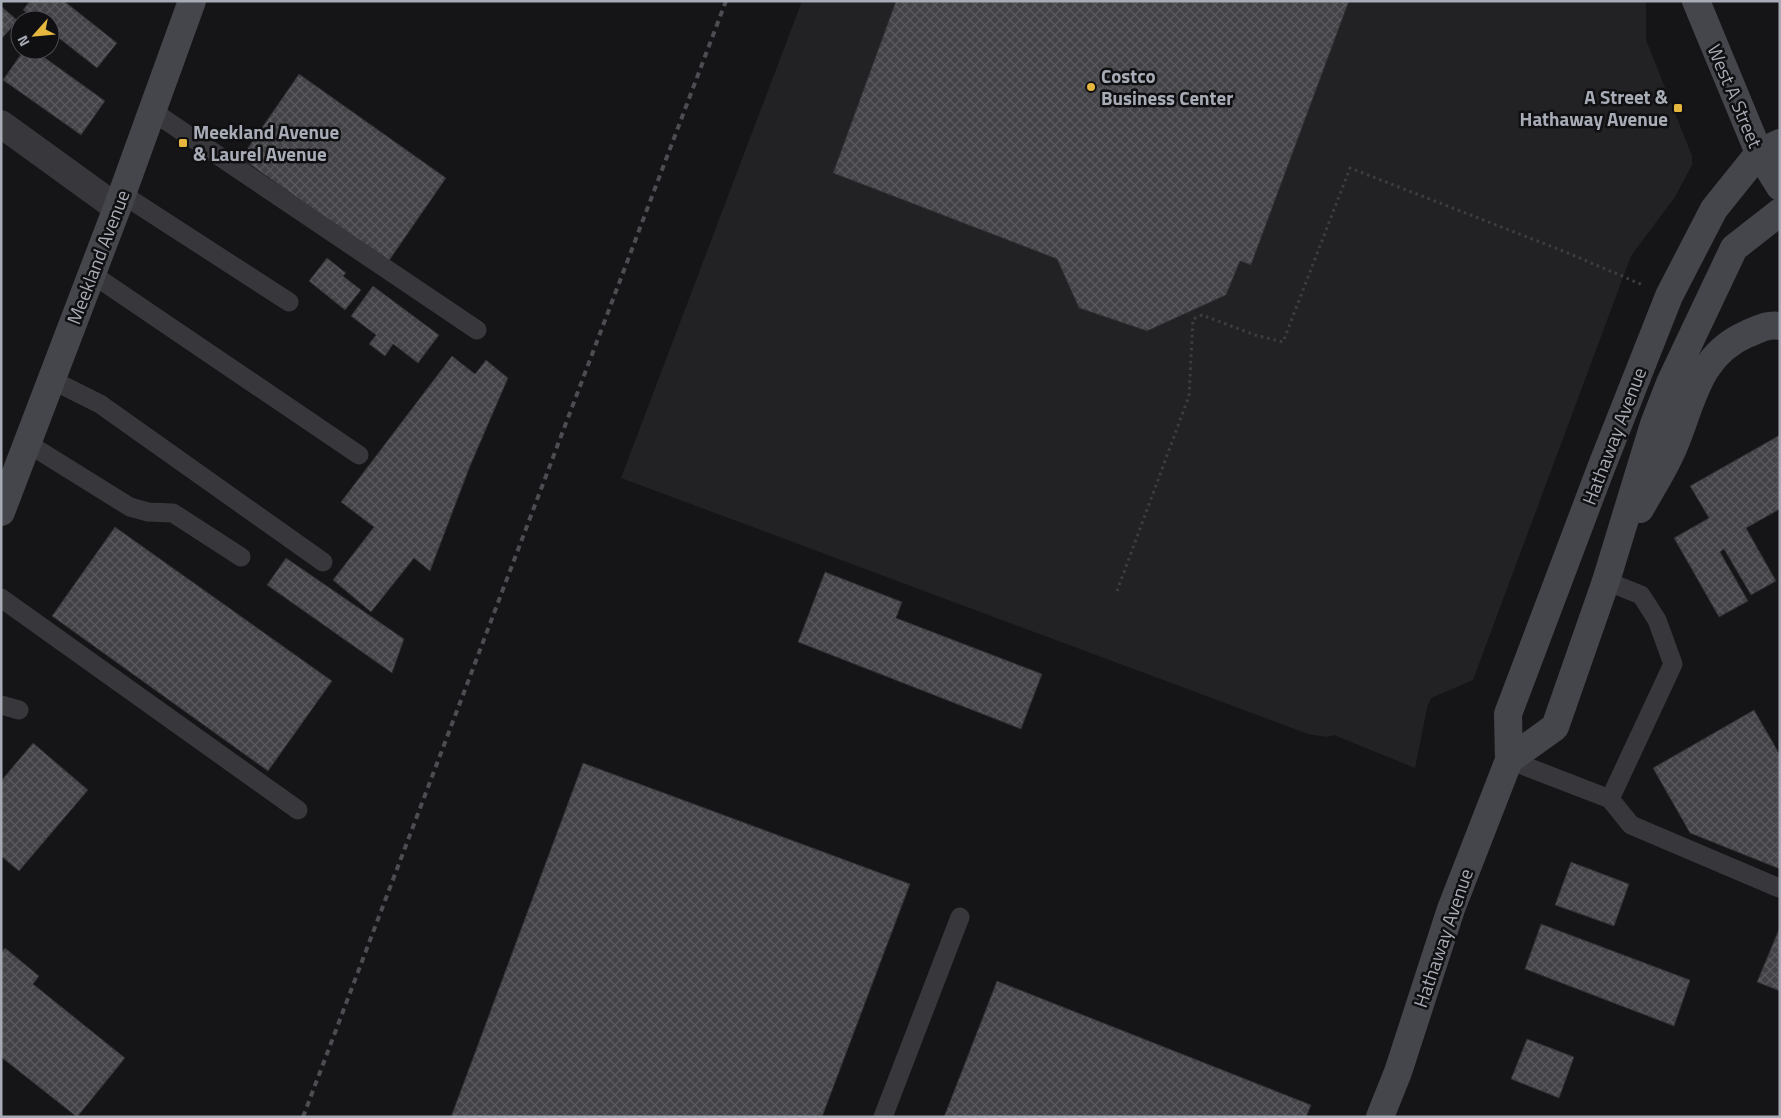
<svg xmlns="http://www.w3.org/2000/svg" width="1781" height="1118" viewBox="0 0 1781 1118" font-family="'Titillium Web',sans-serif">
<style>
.built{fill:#222124}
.building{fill:url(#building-cross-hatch);stroke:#302f33}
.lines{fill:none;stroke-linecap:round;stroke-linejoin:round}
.path{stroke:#3d3e43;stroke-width:3;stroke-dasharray:2.5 4;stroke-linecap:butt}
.lane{stroke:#37373c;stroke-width:19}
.street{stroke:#37373c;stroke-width:28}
.secondary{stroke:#45464c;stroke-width:28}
.rail{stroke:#4c4d53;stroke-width:4;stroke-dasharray:6 5;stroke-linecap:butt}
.poi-dot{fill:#e6b73f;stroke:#101012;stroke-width:2}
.labels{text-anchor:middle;stroke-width:5;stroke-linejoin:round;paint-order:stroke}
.poi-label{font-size:19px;font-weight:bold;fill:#a8acb6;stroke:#101012;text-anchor:start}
.street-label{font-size:19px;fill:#a8acb6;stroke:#101012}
</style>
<defs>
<pattern id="building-cross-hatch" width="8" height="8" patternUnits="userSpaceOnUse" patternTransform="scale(1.25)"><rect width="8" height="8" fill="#424247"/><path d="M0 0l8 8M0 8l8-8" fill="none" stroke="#5a5b5f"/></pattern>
</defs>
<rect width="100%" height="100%" fill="#151517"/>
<path class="built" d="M802,1H1646V40L1692,156V165L1675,197L1631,256L1473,680L1431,698L1427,708L1415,768L1334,735L1326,737L1308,734L621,478Z"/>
<g class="building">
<path d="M30,1H64L117,43L97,68L50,31V20H36L23,10Z"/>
<path d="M896,1H1349L1251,265L1240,261L1226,295L1147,331L1079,308L1057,259L833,173Z"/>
<path d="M1,6L18,21L2,38H1Z"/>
<path d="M24,50H34L105,101L81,135L3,80Z"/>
<path d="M299,74L446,178L388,262L241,158Z"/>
<path d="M327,258L346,273L343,276L361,290L345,310L309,281Z"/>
<path d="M373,286L439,335L418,363L393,344L385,356L369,344L376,335L351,316Z"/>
<path d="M452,356L475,374L486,360L508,378L470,466L430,571L414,558L371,612L333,580L374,527L341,502Z"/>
<path d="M1780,435V509L1746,528L1776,581L1751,595L1724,549L1720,552L1748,601L1719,617L1674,538L1709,518L1690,486Z"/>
<path d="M115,527L332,681L268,771L52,616Z"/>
<path d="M286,558L404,639L392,673L267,585Z"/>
<path d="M825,572L902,602L896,618L1042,674L1021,729L798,642Z"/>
<path d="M1754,710L1780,755V869L1690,833L1653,768Z"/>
<path d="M33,743L88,790L19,871L1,856V781Z"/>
<path d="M583,763L910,884L822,1117H451Z"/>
<path d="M1571,862L1629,884L1614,926L1555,905Z"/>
<path d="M1541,924L1690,980L1674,1026L1525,969Z"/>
<path d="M1780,927V991L1757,982Z"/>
<path d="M5,948L39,976L33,984L125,1058L77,1117L1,1057V953Z"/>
<path d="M997,981L1311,1105L1306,1117H944Z"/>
<path d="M1527,1039L1574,1057L1559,1098L1511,1079Z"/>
</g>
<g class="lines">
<path class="path" d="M1117,591L1189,396L1193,319L1202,315L1255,335L1283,342L1350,168L1563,251L1643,285"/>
<g class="lane">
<path d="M152,111L477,330"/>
<path d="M122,194L289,302"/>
<path d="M92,274L359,455"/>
<path d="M52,380L100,404L323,562"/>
<path d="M27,443L130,507L148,512L173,513L241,557"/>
<path d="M1606,581L1641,595L1657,620L1673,664L1610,799"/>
<path d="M1,598L298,810"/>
<path d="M1,705L19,710"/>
<path d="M1509,760L1610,799L1631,825L1779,888"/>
<path d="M883,1117L960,917"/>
</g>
<path class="street" d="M1,124L117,208"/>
<g class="secondary">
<path d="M1696,1L1759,153L1780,187"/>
<path d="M1640,509C1650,491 1661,474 1670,455C1692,409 1694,357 1747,334C1759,329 1767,324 1780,326"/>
<path d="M1,512L117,208L192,1"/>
<path d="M1509,760L1555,727L1606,581L1654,424L1670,383L1734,248L1780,212"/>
<path d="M1380,1117L1398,1072L1451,909L1509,760L1508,714L1601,468L1669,296L1714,209L1759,153L1780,143"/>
</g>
<path class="rail" d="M303,1117L726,1"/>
</g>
<g class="poi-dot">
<circle cx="1091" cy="87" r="5"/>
<rect x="1673" y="103" width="10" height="10" rx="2.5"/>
<rect x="178" y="138" width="10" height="10" rx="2.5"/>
</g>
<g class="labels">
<g class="poi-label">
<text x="1101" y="83">Costco<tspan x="1101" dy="22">Business Center</tspan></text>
<text x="1668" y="104" text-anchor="end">A Street &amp;<tspan x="1668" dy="22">Hathaway Avenue</tspan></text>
<text x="193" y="139">Meekland Avenue<tspan x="193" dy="22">&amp; Laurel Avenue</tspan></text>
</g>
<g class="street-label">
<text transform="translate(1735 96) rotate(67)" y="7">West A Street</text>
<text transform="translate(98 257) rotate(-69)" y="7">Meekland Avenue</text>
<text transform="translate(1614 436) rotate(-69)" y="7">Hathaway Avenue</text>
<text transform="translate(1443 938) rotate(-71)" y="7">Hathaway Avenue</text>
</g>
</g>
<rect width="1781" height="1118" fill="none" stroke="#a8acb6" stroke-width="5"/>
<g transform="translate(35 35) rotate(243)"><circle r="24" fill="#101012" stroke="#4d4e54"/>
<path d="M0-4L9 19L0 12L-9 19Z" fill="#e6b73f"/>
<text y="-8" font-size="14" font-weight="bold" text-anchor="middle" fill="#a8acb6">N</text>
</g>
</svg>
